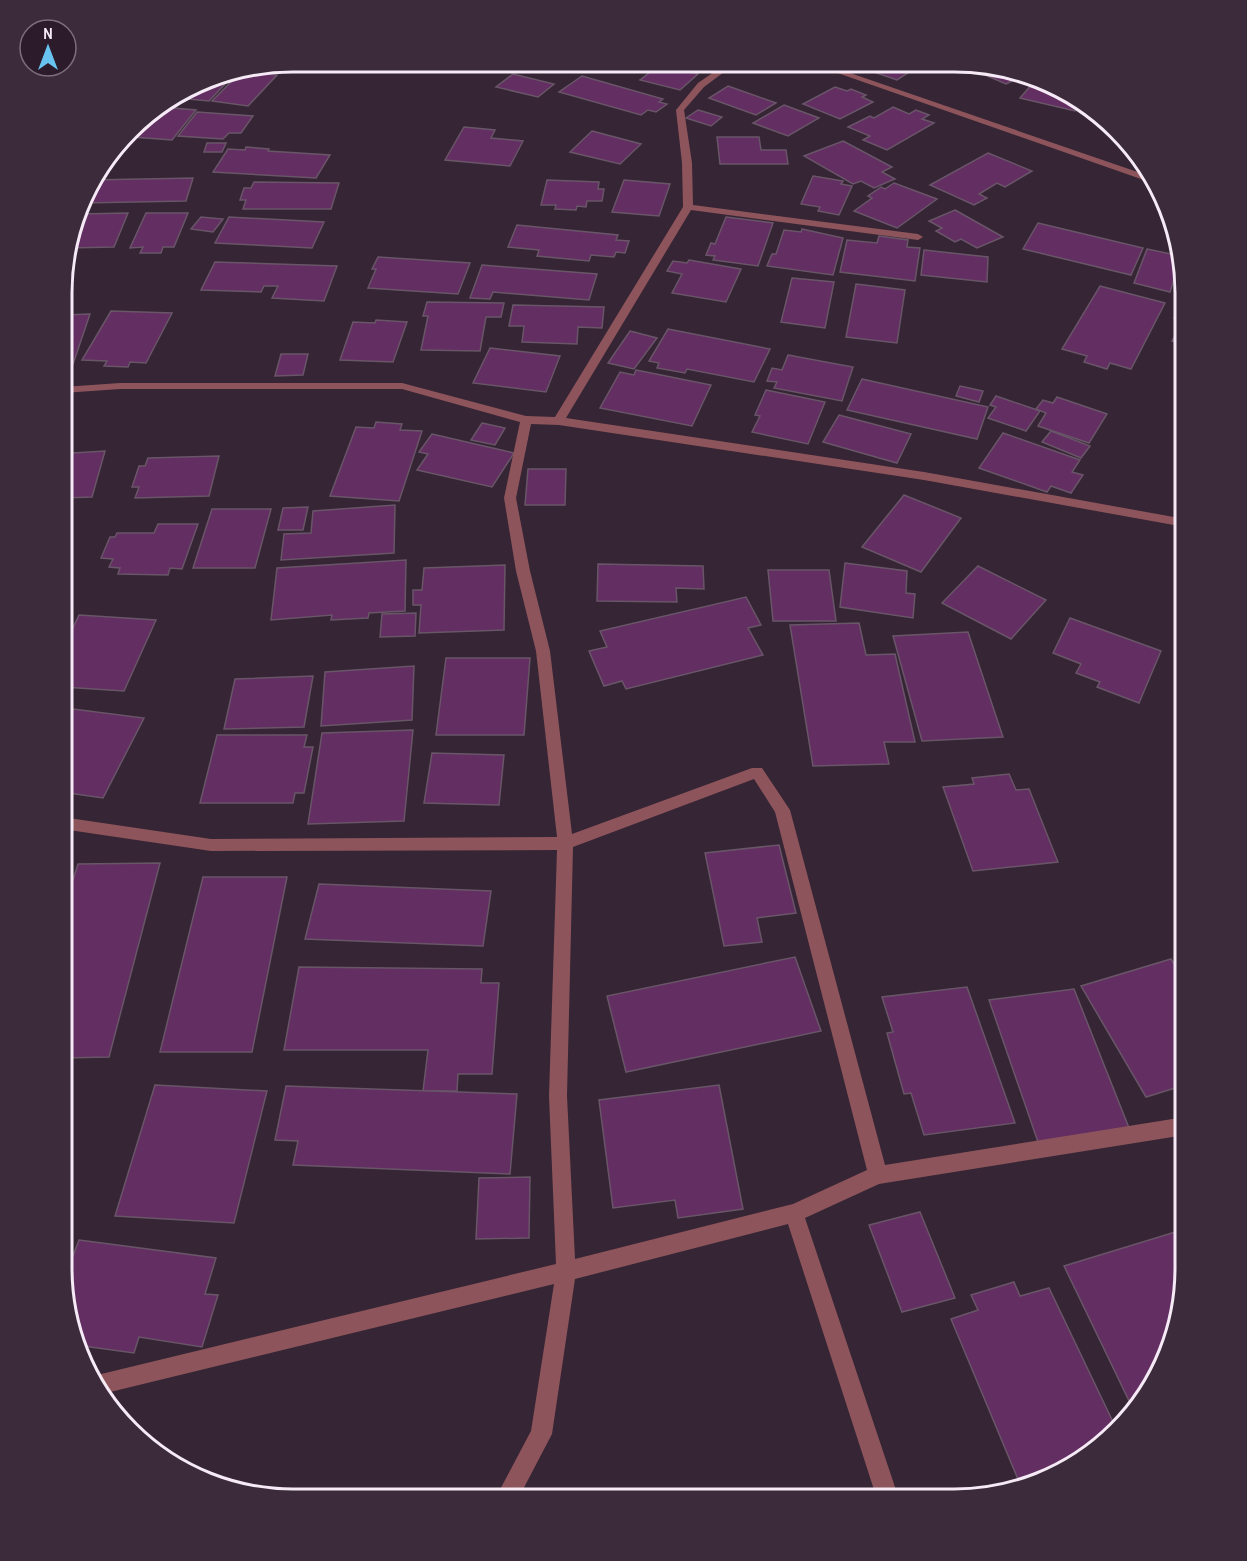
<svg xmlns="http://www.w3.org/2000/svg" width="1247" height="1561" viewBox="0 0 1247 1561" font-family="'Archivo Narrow',sans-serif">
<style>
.building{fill:#632e62;stroke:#695568;stroke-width:1.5}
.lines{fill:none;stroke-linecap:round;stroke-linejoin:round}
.street{fill:#8d555b;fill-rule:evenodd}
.rim{fill:none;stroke:#f5eaf5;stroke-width:3}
</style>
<rect width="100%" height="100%" fill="#362535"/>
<g class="building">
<path d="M662,63L682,67L679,70L698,74L680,90L640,80Z"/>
<path d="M860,63H923L897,80L856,66Z"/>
<path d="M973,63L985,64L1021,77L1006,84L966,67Z"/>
<path d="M242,71L277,75L248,106L212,101Z"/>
<path d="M513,74L554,84L538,97L496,87Z"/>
<path d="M214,76L222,77L215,83L225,84L209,101L177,98Z"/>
<path d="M582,76L663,99L659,102L667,104L656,112L648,110L641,115L559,92Z"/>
<path d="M1034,82L1083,101H1084L1075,111L1020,98Z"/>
<path d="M728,86L776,103L756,115L709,98Z"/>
<path d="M835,87L847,91L851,89L866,95L862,97L873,102L840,119L803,104Z"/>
<path d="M784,105L819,118L788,136L753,123Z"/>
<path d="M160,107L196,110L172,140L133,137L140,129L134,128L144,117H150Z"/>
<path d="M893,107L909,114L916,110L929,115L922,119L934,123L887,150L863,140L870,136L848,127L870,116L874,118Z"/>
<path d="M698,110L722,117L711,126L686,118Z"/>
<path d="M197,112L253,116L241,133H229L223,139L178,136Z"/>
<path d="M464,127L495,130L491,138L523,141L510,166L445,160Z"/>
<path d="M592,131L641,144L620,164L570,152Z"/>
<path d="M717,137H759L761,150H786L788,164H720Z"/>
<path d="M843,141L892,167L882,172L895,179L874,188L861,181L853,184L804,156Z"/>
<path d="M207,143H226L222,152H204Z"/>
<path d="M246,147L269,149L268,151L330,155L316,178L213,172L228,149L245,150Z"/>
<path d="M988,153L1032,171L1005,187L997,183L979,194L987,198L974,205L930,185Z"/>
<path d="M813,176L843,181L841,184L852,186L839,215L818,211L820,207L801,204Z"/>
<path d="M193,178L186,201L83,203L91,180Z"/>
<path d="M547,180L599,182L598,189H604L602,201H587L586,207L577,206L576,210L555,209L556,205H541Z"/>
<path d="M624,180L670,184L659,216L612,212Z"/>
<path d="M254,182L339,183L331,209H243L246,200H240L244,188H251Z"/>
<path d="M894,183L937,199L897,228L854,211L872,198L868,196L881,187L885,189Z"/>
<path d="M955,210L1003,237L977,248L961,239L955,242L936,231L942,228L929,221Z"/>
<path d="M128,213L114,247L68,248L80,214Z"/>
<path d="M146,213H188L174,247H163L161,253H140L143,247L130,248Z"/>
<path d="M201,217L223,219L213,232L191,229Z"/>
<path d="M229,217L324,222L312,248L215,243Z"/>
<path d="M726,217L773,223L758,266L713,260L715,256L706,255L711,243L715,244Z"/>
<path d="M1038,223L1143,248L1131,275L1023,249Z"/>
<path d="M517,225L618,235L616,240L629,241L625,253L616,252L614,257L591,255L589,261L537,256L539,250L508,247Z"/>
<path d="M802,229L843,238L833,275L767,266L772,254H776L784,230L801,232Z"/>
<path d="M879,236L908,240L907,247L920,248L915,281L840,272L847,240L877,243Z"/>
<path d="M1147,249L1181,256L1170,292L1134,283Z"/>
<path d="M924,250L988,257L987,282L921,275Z"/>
<path d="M378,257L470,263L458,294L368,288L376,269H372Z"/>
<path d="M689,260L741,269L726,302L672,293L682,274L667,271L673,261L687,263Z"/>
<path d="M215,262L337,266L324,301L272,298L278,286H264L261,292L201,290Z"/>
<path d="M482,265L597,274L589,300L493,292L490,299L470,298Z"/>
<path d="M1182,267L1185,292V294L1176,292Z"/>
<path d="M792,278L834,282L825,328L781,322Z"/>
<path d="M856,284L905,290L897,343L846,337Z"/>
<path d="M1100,286L1165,303L1131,369L1110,363L1107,369L1084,362L1087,356L1062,349Z"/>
<path d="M1185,298V345L1172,341L1184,320L1174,318Z"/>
<path d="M427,302L504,303L501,317H486L480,351L421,350L428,316H423Z"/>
<path d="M513,305L604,307L602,328L578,327L577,344L522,342L524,326H509Z"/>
<path d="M111,311L172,313L146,363L130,362L128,367L104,366L107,361L82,360Z"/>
<path d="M90,314L73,364L63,365V315Z"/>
<path d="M376,320L407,322L393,362L340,360L353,322L375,323Z"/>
<path d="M668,329L770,349L754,382L687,369L685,373L657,368L659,363L649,361Z"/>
<path d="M630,331L657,338L634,369L608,363Z"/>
<path d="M490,348L560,356L546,392L473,383Z"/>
<path d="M281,354H308L303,375L275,376Z"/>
<path d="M788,355L853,367L842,401L774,388L777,382L767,381L772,368L782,370Z"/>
<path d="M636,370L711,385L692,426L600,408L620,372L634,375Z"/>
<path d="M862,379L988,407L977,439L847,410Z"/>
<path d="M960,386L983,391L979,402L956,396Z"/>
<path d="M766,390L825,402L808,444L752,432L760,416L755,415Z"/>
<path d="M996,396L1040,411L1026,431L988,418L996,407L990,405Z"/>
<path d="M1057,397L1107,414L1089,443L1038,426L1046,413L1036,409L1043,400L1053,403Z"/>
<path d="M839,415L911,434L897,463L823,442Z"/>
<path d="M376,422L402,424L400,430L422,431L399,501L330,496L356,427L374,428Z"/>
<path d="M482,423L505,428L495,445L471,440Z"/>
<path d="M1051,431L1090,446L1081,458L1042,442Z"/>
<path d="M1003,433L1080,460L1072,472L1083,475L1071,493L1051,486L1047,492L979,468Z"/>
<path d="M432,434L514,453L492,487L417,470L428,454L419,452Z"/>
<path d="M105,451L92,497L63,498V460H70L72,453Z"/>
<path d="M219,456L209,496L135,498L139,487H132L139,466H145L148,458Z"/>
<path d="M528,469H566L565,505H525Z"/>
<path d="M904,495L961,518L921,572L862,547Z"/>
<path d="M395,505L394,553L281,560L284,534L311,533L313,511Z"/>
<path d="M308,507L303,530H278L283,508Z"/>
<path d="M212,509H271L255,568H193Z"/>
<path d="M158,524H198L182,569L170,568L168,575L118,574L120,568L109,567L113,559L101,558L110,537H115L117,533H154Z"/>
<path d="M406,560L405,611L369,613L368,618L331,620L332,615L271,620L277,568Z"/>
<path d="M845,563L907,571L906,593L915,594L913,618L840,607Z"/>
<path d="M598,564L703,566L704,589L676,588L677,602L597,601Z"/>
<path d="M505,565L504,630L419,633L421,605H413V590H422L424,568Z"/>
<path d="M978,566L1046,600L1011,639L942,603Z"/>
<path d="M768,570H829L836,621H773Z"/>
<path d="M746,597L761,625L748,628L763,655L626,689L622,681L604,686L589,651L607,647L600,631Z"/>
<path d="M416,613L415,636L380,637L382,614Z"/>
<path d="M79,615L156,620L124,691L63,687V649Z"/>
<path d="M1070,618L1161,651L1139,703L1097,687L1100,682L1076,673L1081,664L1053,653Z"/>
<path d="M859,623L866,655L895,654L915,742H884L889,764L813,766L790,625Z"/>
<path d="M968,632L1003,737L922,741L893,636Z"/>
<path d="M446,658H530L524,735H436Z"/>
<path d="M414,666L412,720L321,726L325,672Z"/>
<path d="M313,676L304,727L224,729L235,679Z"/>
<path d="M65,708L144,718L103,798L62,792L63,713Z"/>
<path d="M413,730L404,821L308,824L322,733Z"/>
<path d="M217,735H307L304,747H313L304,793H295L293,803H200Z"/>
<path d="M432,753L504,755L499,805L424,803Z"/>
<path d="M1009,774L1016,790L1029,789L1058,862L973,871L943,787L974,784L972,778Z"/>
<path d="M779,845L796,913L757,918L762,942L724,946L705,853Z"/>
<path d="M160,863L109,1057L62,1058V914L78,864Z"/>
<path d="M203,877H287L252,1052H160Z"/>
<path d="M319,884L491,891L483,946L305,939Z"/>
<path d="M795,957L821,1031L626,1072L607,996Z"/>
<path d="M1171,959L1185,981V1085L1146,1097L1081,986Z"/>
<path d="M299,967L482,969L481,983H499L492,1074H458L457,1091H423L428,1050H284Z"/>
<path d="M967,987L1015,1123L924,1135L911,1093L904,1094L887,1033L893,1032L882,997Z"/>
<path d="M1074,989L1131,1133L1039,1145L989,1000Z"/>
<path d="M155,1085L267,1091L234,1223L115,1216Z"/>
<path d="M719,1085L743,1209L678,1218L675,1200L613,1208L599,1100Z"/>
<path d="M286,1086L517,1094L510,1174L293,1165L298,1141L275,1140Z"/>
<path d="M530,1177L529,1238L476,1239L479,1178Z"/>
<path d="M920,1212L955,1298L902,1312L869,1225Z"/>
<path d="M1185,1229V1284L1173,1343L1147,1397L1133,1409L1064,1266Z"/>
<path d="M79,1240L216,1258L205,1294L218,1295L202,1347L139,1337L134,1353L76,1345L69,1328L63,1282Z"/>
<path d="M1014,1282L1020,1296L1049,1288L1115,1426L1070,1469L1020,1484L951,1319L978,1310L971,1295Z"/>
</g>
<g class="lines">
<g class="street">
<path d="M727,63H736L704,87L684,110L692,163L693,205L918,234L923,237L918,240L691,210L566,418L924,472L1185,519V527L924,480L559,425L531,424L516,498L530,571L550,651L572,834L752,768H762L790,810L885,1165L1185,1117V1135L879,1184L805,1218L899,1499H877L788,1224L575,1279L552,1434L518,1499H495L531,1431L554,1284L102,1394L89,1377L556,1264L549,1096L557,850L211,851L62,829V817L211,839L557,837L536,651L516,571L504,498L520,422L402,389H120L63,393V387L120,383H402L526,416L555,417L683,207L682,163L676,110L698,83ZM754,779L775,812L867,1170L793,1204L575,1259L567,1096L573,847Z"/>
<path d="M809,63H821L1155,178L1158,185Z"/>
</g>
</g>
<path d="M0 0H1247V1561H0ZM293 72H954A221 221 0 0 1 1175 293V1268A221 221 0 0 1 954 1489H293A221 221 0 0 1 72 1268V293A221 221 0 0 1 293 72Z" fill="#3c2c3b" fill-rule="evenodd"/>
<path class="rim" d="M293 72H954A221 221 0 0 1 1175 293V1268A221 221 0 0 1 954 1489H293A221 221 0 0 1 72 1268V293A221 221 0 0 1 293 72Z"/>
<g transform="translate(48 48)"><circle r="28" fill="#2c1b2b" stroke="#7c6e7c" stroke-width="1.5"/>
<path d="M0-4.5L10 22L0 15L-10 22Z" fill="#69c3f1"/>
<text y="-9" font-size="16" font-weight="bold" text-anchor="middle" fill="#f5eaf5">N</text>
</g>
</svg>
